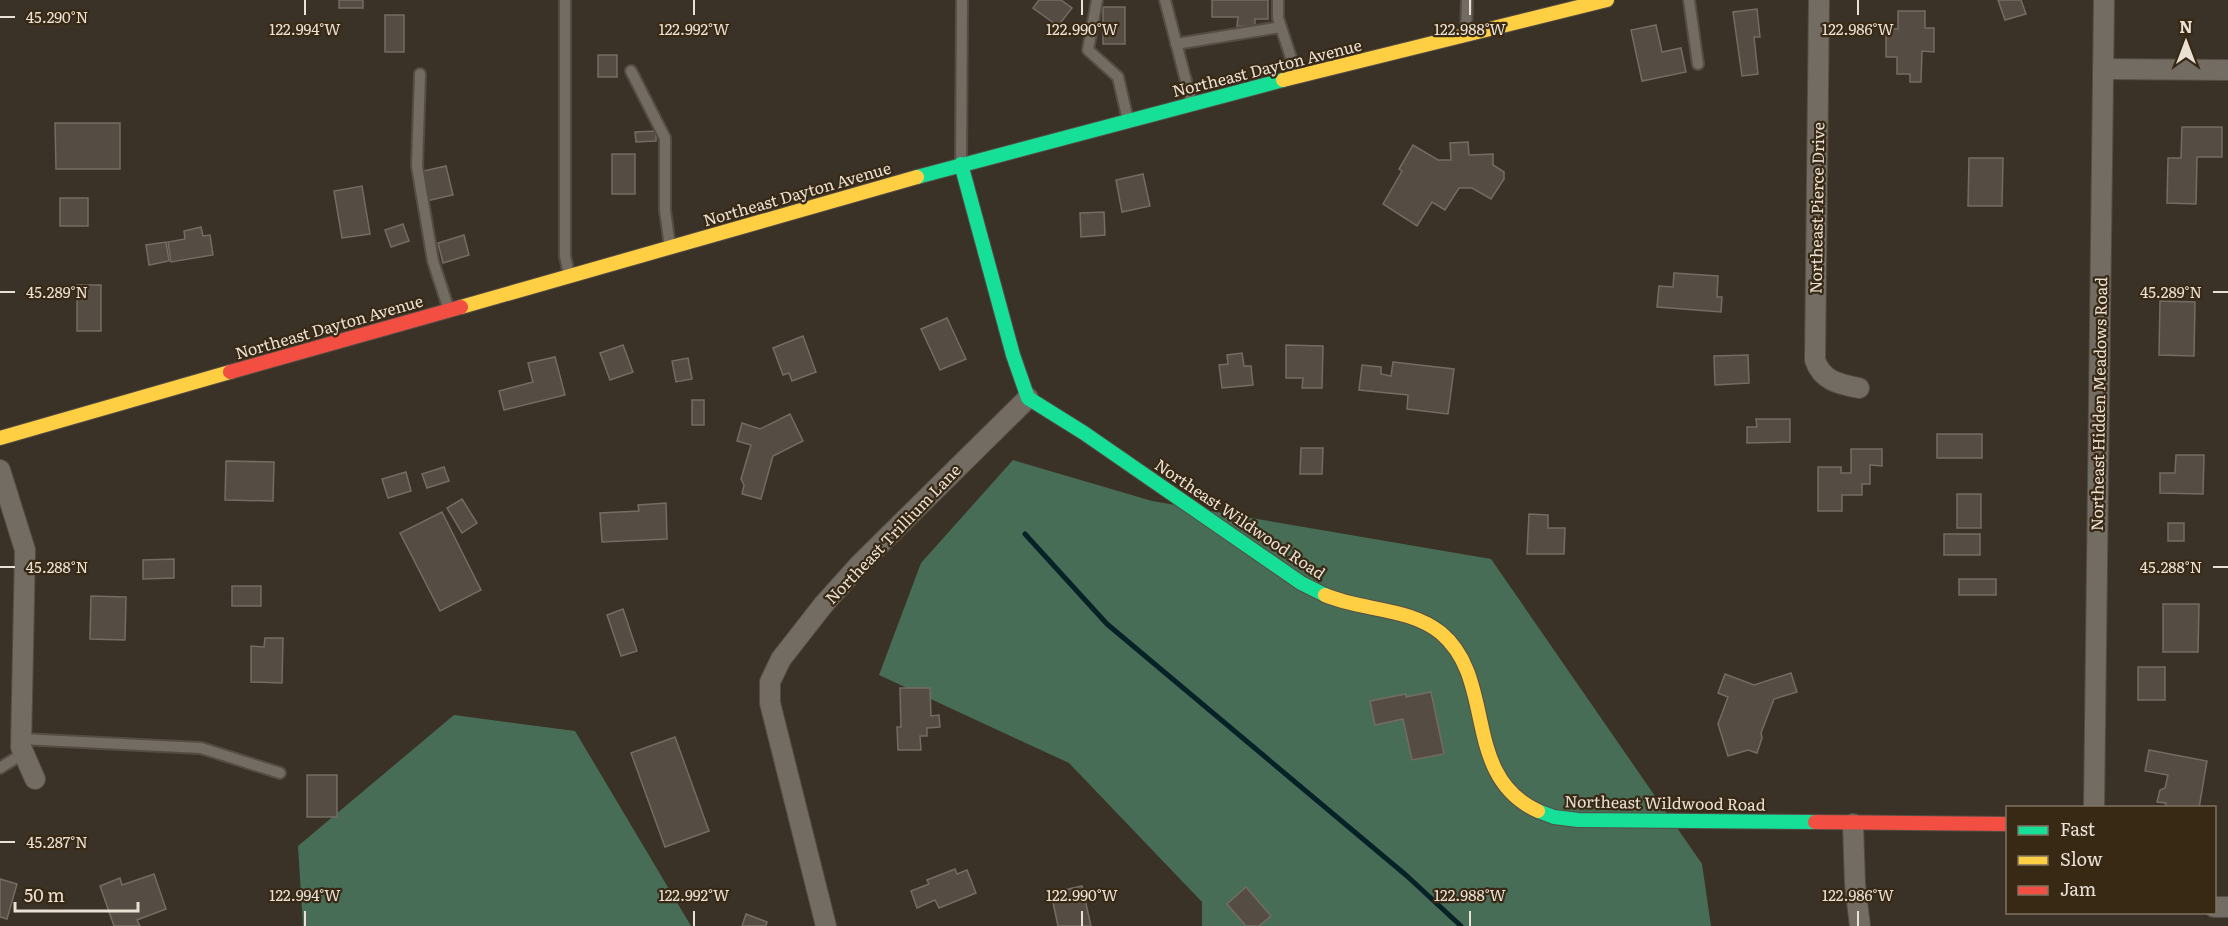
<svg xmlns="http://www.w3.org/2000/svg" width="2228" height="926" viewBox="0 0 2228 926" font-family="Literata,serif">
<style>
.forest{fill:#486d56}
.lines{fill:none;stroke-linecap:round;stroke-linejoin:round}
.stream{stroke:#072227;stroke-width:5}
.building{fill:#554d44;stroke:#746c63;stroke-width:1.5}
.lane-casing{stroke:#554d44;stroke-width:14}
.street-casing{stroke:#554d44;stroke-width:22}
.fast-casing{stroke:#554d44;stroke-width:16}
.slow-casing{stroke:#554d44;stroke-width:16}
.jam-casing{stroke:#554d44;stroke-width:16}
.lane{stroke:#736c63;stroke-width:10}
.street{stroke:#736c63;stroke-width:20}
.fast{stroke:#16e098;stroke-width:14}
.slow{stroke:#ffcf43;stroke-width:14}
.jam{stroke:#f24e42;stroke-width:14}
.ticks{fill:none;stroke:#eae0d4;stroke-width:2}
.labels{text-anchor:middle;stroke-width:4.5;stroke-linejoin:round;paint-order:stroke}
.street-label{font-size:16px;fill:#eae0d4;stroke:#382915}
.ticks-label{font-size:15px;text-anchor:middle;fill:#eae0d4;stroke:#382915;stroke-width:4.5;stroke-linejoin:round;paint-order:stroke}
</style>
<rect width="100%" height="100%" fill="#3b3227"/>
<g class="forest">
<path d="M1013,460L1152,501L1491,559L1702,864L1711,926H1202V902L1069,763L879,675L921,563Z"/>
<path d="M454,715L575,731L691,926H303L298,846Z"/>
</g>
<g class="lines">
<path class="stream" d="M1025,534L1107,624L1407,876L1461,926"/>
</g>
<g class="building">
<rect x="339" y="0" width="24" height="8"/>
<path d="M1039,0H1061L1072,8L1058,26L1033,8Z"/>
<path d="M1212,0H1268V19H1255V27L1237,26L1238,17H1212Z"/>
<path d="M1998,0H2021L2026,14L2005,20Z"/>
<rect x="1103" y="7" width="22" height="37"/>
<path d="M1757,9L1760,37H1754L1758,74L1742,76L1733,12Z"/>
<path d="M1898,11H1925V28H1934V52L1922,51L1921,82H1910V74H1897V57H1886V29H1898Z"/>
<rect x="385" y="15" width="19" height="37"/>
<path d="M1656,25L1662,52L1681,48L1686,72L1642,81L1631,30Z"/>
<rect x="598" y="55" width="19" height="22"/>
<path d="M55,123H120V169H56Z"/>
<path d="M2182,127H2222V157H2197L2196,204L2167,203L2168,158H2181Z"/>
<path d="M656,131V141L636,142L635,132Z"/>
<path d="M1468,142L1469,155L1493,154V165L1504,172V179L1491,199L1472,188H1459L1445,210L1432,202L1417,226L1383,204L1402,171L1399,169L1413,145L1438,160H1451L1450,143Z"/>
<rect x="612" y="154" width="23" height="40"/>
<path d="M1969,158H2003L2002,206H1968Z"/>
<path d="M446,166L453,195L426,201L419,172Z"/>
<path d="M1143,174L1150,206L1122,212L1116,180Z"/>
<path d="M362,186L370,234L342,238L334,191Z"/>
<rect x="60" y="198" width="28" height="28"/>
<path d="M1104,212L1105,235L1081,237L1080,213Z"/>
<path d="M403,224L409,241L391,247L385,230Z"/>
<path d="M201,227L203,236L210,235L213,255L171,262L168,242L185,239L184,231Z"/>
<path d="M464,235L469,255L443,263L438,243Z"/>
<path d="M166,242L169,261L149,265L146,245Z"/>
<path d="M1674,273L1718,276L1717,297H1722L1721,312L1657,307L1659,286L1673,287Z"/>
<rect x="77" y="285" width="24" height="46"/>
<path d="M2160,301L2195,302L2194,356L2159,355Z"/>
<path d="M947,318L966,359L940,370L921,329Z"/>
<path d="M803,336L816,372L792,381L789,373L783,375L773,348Z"/>
<path d="M623,345L633,372L610,380L600,353Z"/>
<path d="M1286,345L1323,346L1322,388H1302L1303,378H1286Z"/>
<path d="M1242,353L1244,366H1251L1253,385L1222,388L1219,365L1228,364L1227,355Z"/>
<path d="M1748,355L1749,383L1715,385L1714,356Z"/>
<path d="M555,357L565,395L504,410L499,391L533,382L528,363Z"/>
<path d="M688,358L692,379L676,382L672,361Z"/>
<path d="M1393,362L1454,369L1448,414L1407,409L1408,395L1359,390L1362,365L1381,367V374L1391,376Z"/>
<rect x="692" y="400" width="12" height="25"/>
<path d="M790,414L803,441L773,456L761,499L742,494L744,485L741,479L751,445L737,441L742,423L760,429Z"/>
<path d="M1756,419H1790V442L1747,443V427H1757Z"/>
<rect x="1937" y="434" width="45" height="24"/>
<path d="M1301,448H1323L1322,474H1300Z"/>
<path d="M1851,449H1882V466L1870,465V484H1862V495H1842V511H1818V467H1841V473H1851Z"/>
<path d="M2176,455H2204L2203,494L2160,493V473H2175Z"/>
<path d="M226,461L274,462L273,501L225,500Z"/>
<path d="M444,467L449,481L427,488L422,474Z"/>
<path d="M406,472L411,491L388,498L382,479Z"/>
<rect x="1957" y="494" width="24" height="34"/>
<path d="M462,499L477,523L462,533L447,508Z"/>
<path d="M666,503L667,539L602,542L600,513L639,511L638,505Z"/>
<path d="M442,512L481,590L440,611L400,533Z"/>
<path d="M1529,514L1548,515V528H1565L1564,554H1527Z"/>
<rect x="2168" y="523" width="16" height="18"/>
<rect x="1944" y="534" width="36" height="21"/>
<path d="M174,559V578L143,579V560Z"/>
<rect x="1959" y="579" width="37" height="16"/>
<rect x="232" y="586" width="29" height="20"/>
<path d="M91,596L126,597L125,640L90,639Z"/>
<path d="M2163,604H2199L2198,652H2163Z"/>
<path d="M623,609L637,651L621,656L607,615Z"/>
<path d="M265,638H283L282,683L251,682V646L264,647Z"/>
<rect x="2138" y="667" width="27" height="33"/>
<path d="M1791,673L1797,692L1774,699L1761,733L1762,738L1757,753L1748,750L1728,756L1718,724L1728,697L1718,693L1725,674L1754,685Z"/>
<path d="M900,688H930L931,716L939,715L940,727L927,728V736H920L921,750H898L897,727H901Z"/>
<path d="M1431,692L1444,754L1412,760L1403,719L1375,725L1370,701L1406,694V697Z"/>
<path d="M675,737L709,831L665,847L631,753Z"/>
<path d="M2149,750L2207,761L2199,808H2165L2166,803L2157,802L2160,790L2165,788L2168,775L2145,771Z"/>
<rect x="307" y="775" width="30" height="42"/>
<path d="M955,869L957,874L967,870L976,893L939,908L935,900L917,908L911,891L929,884L927,880Z"/>
<path d="M154,874L166,909L137,920L140,926H114L100,886L120,878L122,885Z"/>
<path d="M0,879L17,884L7,919L0,917Z"/>
<path d="M1082,886L1091,926H1058L1051,893Z"/>
<path d="M1246,887L1271,916L1259,926H1246L1227,904Z"/>
<path d="M746,914L767,922L766,926H742Z"/>
</g>
<g class="lines">
<g class="lane-casing">
<g id="lane">
<path d="M565,0V256L569,275"/>
<path d="M1097,0L1088,50L1118,77L1128,120"/>
<path d="M1165,0L1192,104"/>
<path d="M1278,0V18L1297,76"/>
<path d="M1689,0L1698,64"/>
<path d="M1466,34L1467,0"/>
<path d="M1176,44L1281,27"/>
<path d="M631,71L665,138V210L670,247"/>
<path d="M420,74L417,166L433,261L449,310"/>
<path d="M961,164L962,0"/>
<path d="M22,739L201,748L280,773"/>
<path d="M0,768L24,753"/>
</g>
</g>
<g class="street-casing">
<g id="street">
<path d="M1819,0L1815,360C1822,381 1839,384 1859,388"/>
<path d="M2103,69L2228,70"/>
<path d="M0,470L25,550L21,747L35,779"/>
<path d="M2094,808L2104,0"/>
<path d="M1853,824L1855,884L1860,926"/>
<path d="M2214,907H2228"/>
<path d="M826,926L770,703V682L781,659L824,604L860,564L1028,398"/>
</g>
</g>
<g class="fast-casing">
<g id="fast">
<path d="M961,164L1013,355L1028,398L1084,433L1301,583L1325,595"/>
<path d="M917,177L1283,80"/>
<path d="M1538,811L1554,817L1578,820L1815,822"/>
</g>
</g>
<g class="slow-casing">
<g id="slow">
<path d="M1283,80L1607,0"/>
<path d="M461,307L917,177"/>
<path d="M0,438L230,372"/>
<path d="M1325,595C1362,611 1409,607 1441,633C1497,680 1461,776 1538,811"/>
</g>
</g>
<g class="jam-casing">
<g id="jam">
<path d="M230,372L461,307"/>
<path d="M1815,822L2008,824"/>
</g>
</g>
<use href="#lane" class="lane"/>
<use href="#street" class="street"/>
<use href="#fast" class="fast"/>
<use href="#slow" class="slow"/>
<use href="#jam" class="jam"/>
</g>
<path class="ticks" d="M305,0V15M694,0V15M1082,0V15M1470,0V15M1858,0V15M0,17H15M0,292H15M2213,292H2228M0,567H15M2213,567H2228M0,842H15M305,911V926M694,911V926M1082,911V926M1470,911V926M1858,911V926"/>
<g class="labels">
<g class="street-label">
<text transform="translate(1267 68) rotate(-14)" y="6">Northeast Dayton Avenue</text>
<text transform="translate(797 194) rotate(-16)" y="6">Northeast Dayton Avenue</text>
<text transform="translate(1817 208) rotate(-89)" y="6">Northeast Pierce Drive</text>
<text transform="translate(329 327) rotate(-16)" y="6">Northeast Dayton Avenue</text>
<text transform="translate(2099 404) rotate(-89)" y="6">Northeast Hidden Meadows Road</text>
<text transform="translate(1240 519) rotate(34)" y="6">Northeast Wildwood Road</text>
<text transform="translate(893 534) rotate(-46)" y="6">Northeast Trillium Lane</text>
<text transform="translate(1665 803) rotate(1)" y="6">Northeast Wildwood Road</text>
</g>
</g>
<g class="ticks-label">
<text x="57" y="23">45.290°N</text>
<text x="305" y="35">122.994°W</text>
<text x="694" y="35">122.992°W</text>
<text x="1082" y="35">122.990°W</text>
<text x="1470" y="35">122.988°W</text>
<text x="1858" y="35">122.986°W</text>
<text x="57" y="298">45.289°N</text>
<text x="2171" y="298">45.289°N</text>
<text x="57" y="573">45.288°N</text>
<text x="2171" y="573">45.288°N</text>
<text x="57" y="848">45.287°N</text>
<text x="305" y="901">122.994°W</text>
<text x="694" y="901">122.992°W</text>
<text x="1082" y="901">122.990°W</text>
<text x="1470" y="901">122.988°W</text>
<text x="1858" y="901">122.986°W</text>
</g>
<rect x="2006" y="806" width="210" height="108" fill="#382915" stroke="#7f7261" stroke-width="1.5"/>
<rect x="2018" y="826" width="30" height="9" fill="#16e098" stroke="#7f7261" stroke-width="1.5"/>
<text x="2060" y="836" font-size="18" fill="#eae0d4">Fast</text>
<rect x="2018" y="856" width="30" height="9" fill="#ffcf43" stroke="#7f7261" stroke-width="1.5"/>
<text x="2060" y="866" font-size="18" fill="#eae0d4">Slow</text>
<rect x="2018" y="886" width="30" height="9" fill="#f24e42" stroke="#7f7261" stroke-width="1.5"/>
<text x="2060" y="896" font-size="18" fill="#eae0d4">Jam</text>
<g transform="translate(2186 42)" stroke="#382915" stroke-width="4.5" paint-order="stroke">
<path d="M0-4.5L10 22L0 15L-10 22Z" fill="#eae0d4"/>
<text y="-9" font-size="16" font-weight="bold" text-anchor="middle" fill="#eae0d4">N</text>
</g>
<path d="M15 902v9h123v-9" fill="none" stroke="#eae0d4" stroke-width="3"/>
<text x="24" y="902" font-size="18" fill="#eae0d4" stroke="#382915" stroke-width="4.5" paint-order="stroke">50 m</text>
</svg>
